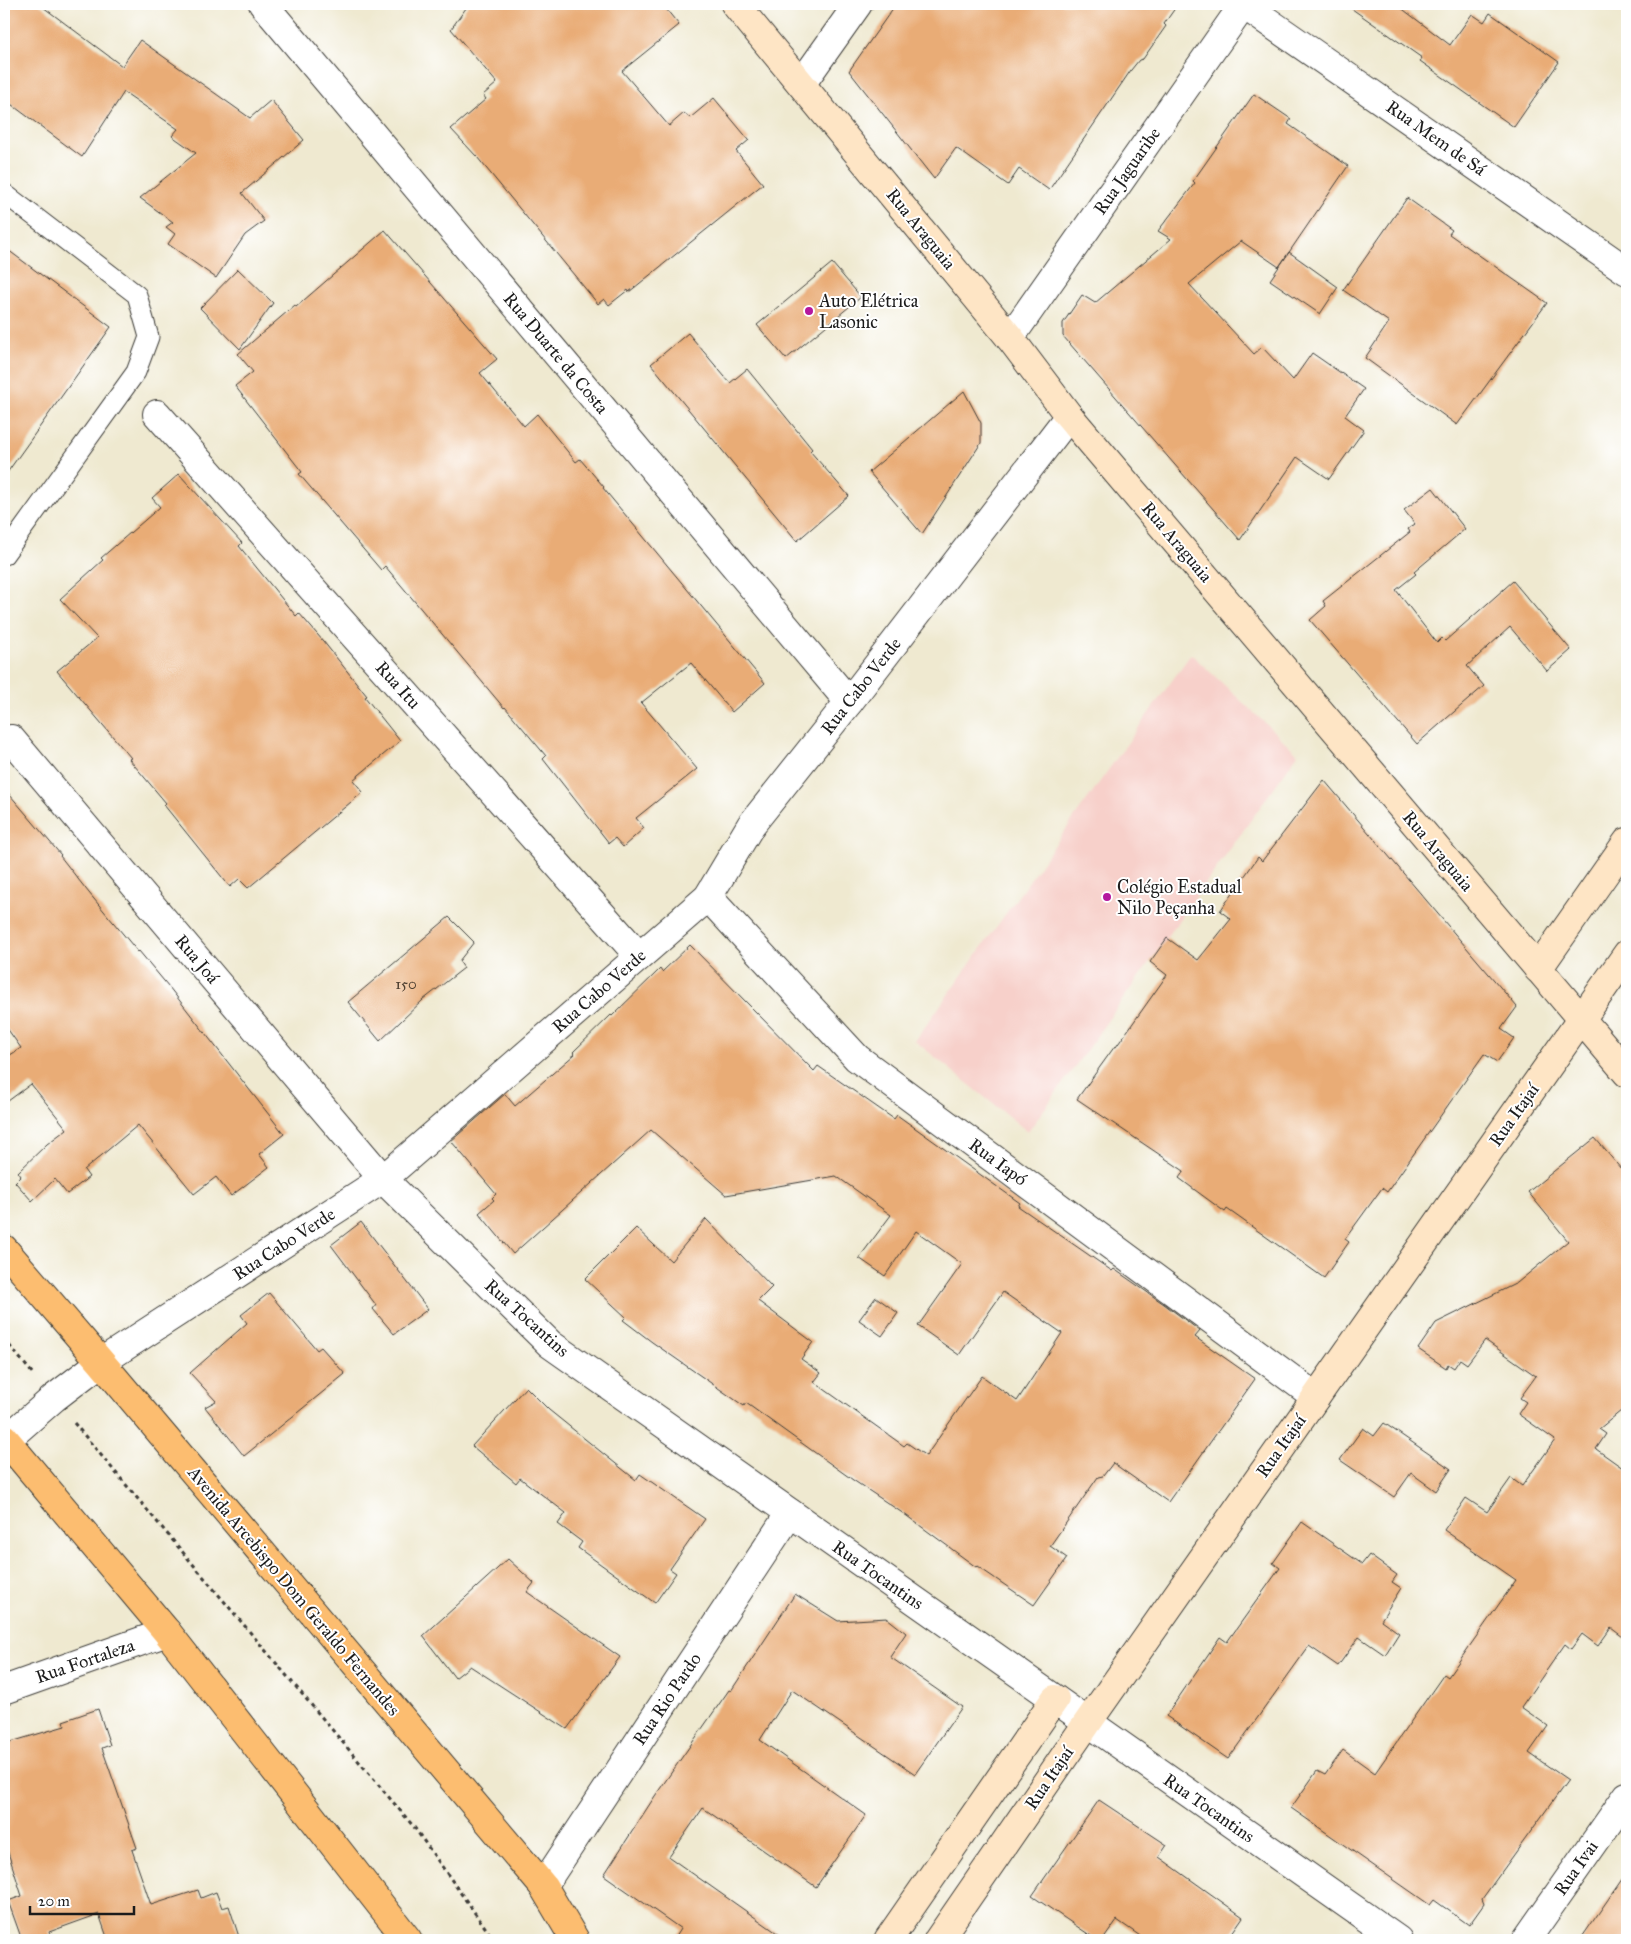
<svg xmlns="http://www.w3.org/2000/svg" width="1631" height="1944" viewBox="0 0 1631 1944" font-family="'IM FELL Great Primer',serif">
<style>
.built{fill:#f7d0ca}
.building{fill:#e9ac76}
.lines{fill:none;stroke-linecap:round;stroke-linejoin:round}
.lane-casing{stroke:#3c3b37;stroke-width:21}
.street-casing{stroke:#3c3b37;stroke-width:30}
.secondary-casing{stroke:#3c3b37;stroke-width:30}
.primary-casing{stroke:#3c3b37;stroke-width:30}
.path{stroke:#3c3b37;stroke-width:3;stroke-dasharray:4 4;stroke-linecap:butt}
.lane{stroke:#fff;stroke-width:19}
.street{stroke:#fff;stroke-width:28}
.secondary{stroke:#fee5c5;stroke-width:28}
.primary{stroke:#fcbd6f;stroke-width:28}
.poi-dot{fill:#b5179e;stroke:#fff;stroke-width:2}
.labels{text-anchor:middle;stroke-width:4;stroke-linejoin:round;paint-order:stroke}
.number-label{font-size:15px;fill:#4f4032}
.street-label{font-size:18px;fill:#1c1c1c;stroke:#fff}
.poi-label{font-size:18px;fill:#1c1c1c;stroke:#fff;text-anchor:start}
</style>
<rect width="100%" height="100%" fill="#fff"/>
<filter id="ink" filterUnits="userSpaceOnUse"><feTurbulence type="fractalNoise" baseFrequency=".02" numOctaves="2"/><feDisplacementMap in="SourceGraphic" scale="10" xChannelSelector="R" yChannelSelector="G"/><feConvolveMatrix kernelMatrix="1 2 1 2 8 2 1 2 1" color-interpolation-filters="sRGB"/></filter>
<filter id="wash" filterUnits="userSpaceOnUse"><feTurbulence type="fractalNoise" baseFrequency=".0096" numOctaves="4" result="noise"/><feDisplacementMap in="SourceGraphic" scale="20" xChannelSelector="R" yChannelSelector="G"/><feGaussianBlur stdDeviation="1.12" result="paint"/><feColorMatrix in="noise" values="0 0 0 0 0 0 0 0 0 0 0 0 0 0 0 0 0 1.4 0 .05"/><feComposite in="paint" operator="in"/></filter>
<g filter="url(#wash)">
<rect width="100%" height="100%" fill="#efe9d0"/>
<path class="built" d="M1191,654L1298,754L1028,1132L915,1041Z"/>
<g id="blocks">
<g class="building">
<path d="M4,4H39L122,66L140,40L250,118L271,100L304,140L242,193L264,221L245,235L216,278L168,244L175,234L166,227L173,222L140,198L196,153L172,136L178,129L124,92L82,157L4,99Z"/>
<path d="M469,4H662L679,25L622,71L669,126L684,113L690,118L714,98L749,140L736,151L763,184L629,292L628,290L609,305L604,299L598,304L477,157L451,129L486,99L483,95L497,83L451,29Z"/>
<path d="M896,4H1178L1164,24L1166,26L1143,59L1139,60L1131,70L1049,190L1019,169L1008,185L956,148L934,179L849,71Z"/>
<path d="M1345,4H1396L1450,45L1472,14L1484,22L1490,13L1559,62L1514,127L1420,61L1422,58Z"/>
<path d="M1254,94L1291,119L1288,124L1348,166L1279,267L1241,241L1189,284L1254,354L1262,347L1293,380L1312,353L1364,389L1345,416L1364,430L1329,479L1297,457L1240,540L1063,336V323L1082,295L1095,303L1171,239L1158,231L1195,183L1193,181Z"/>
<path d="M1407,198L1452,230L1449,234L1547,303L1457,425L1365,358L1389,322L1343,290Z"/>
<path d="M385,230L497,359L480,373L524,426L537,414L576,462L580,459L604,487L603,488L765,683L732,712L691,663L641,703L697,769L636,818L644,828L623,847L615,838L609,843L543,759L546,756L505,707L504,708L385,566L381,570L299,474L302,472L235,386L253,372L238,354L295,305L296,307Z"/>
<path d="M4,247L111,327L4,477Z"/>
<path d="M1289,252L1338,287L1320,314L1270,280Z"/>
<path d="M832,263L861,297L786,359L757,325Z"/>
<path d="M238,269L273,303L240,349L200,308Z"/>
<path d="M688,333L730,383L747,369L812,449L810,451L849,496L797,541L651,364Z"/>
<path d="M964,391L981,423V443L922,534L869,472Z"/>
<path d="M179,474L242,543L239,546L296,616L299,613L323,641L367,696L365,697L400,741L353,780L363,792L248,888L239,879L230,887L164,805L166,803L129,759L131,758L57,671L97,638L60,599L103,560L101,558L160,507L152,498Z"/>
<path d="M1433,488L1465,529L1414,572L1416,574L1396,590L1437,643L1442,638L1445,641L1513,581L1571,650L1547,671L1510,627L1467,666L1484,686L1417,744L1310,620L1326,606L1323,601L1410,532L1408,529L1415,524L1404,510Z"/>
<path d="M1324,780L1517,1007L1501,1029L1514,1038L1497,1062L1484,1054L1387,1192L1382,1188L1345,1239L1349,1242L1324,1278L1227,1209L1225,1212L1195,1190L1179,1178L1184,1171L1077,1099L1115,1046L1116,1047L1167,975L1150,962L1167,938L1198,960L1231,919L1220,911L1258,857L1262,861Z"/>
<path d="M4,788L61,855L60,856L89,893L138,952L139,951L169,987L284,1134L259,1154L269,1167L231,1196L216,1177L194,1194L138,1125L84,1170L89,1177L67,1194L55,1179L32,1201L15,1182L21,1176L18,1172L47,1144L67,1129L31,1084L4,1104V1059L21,1048L4,1024Z"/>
<path d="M449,917L474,942L459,961L464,968L423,1000L380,1041L348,1002Z"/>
<path d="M690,945L814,1071L818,1066L894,1119L897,1115L1020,1203L1018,1206L1112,1271L1114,1269L1164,1304L1200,1331L1195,1337L1255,1379L1168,1502L1113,1463L1103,1476L1098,1477L1050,1546L1067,1558L1034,1605L977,1566L976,1567L907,1516L853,1480L746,1403L744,1406L652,1342L623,1320L626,1317L585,1279L636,1228L671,1261L706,1219L772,1287L758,1301L813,1342L801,1359L821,1373L814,1382L904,1446L907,1443L926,1456L982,1376L1017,1401L1062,1333L1003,1292L959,1355L918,1326L962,1264L916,1231L885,1276L859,1258L891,1215L836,1176L726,1195L651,1130L513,1254L479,1213L494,1200L492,1198L496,1194L451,1141L505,1094L515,1106L575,1054L573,1052L611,1015L612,1016L660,969L662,972Z"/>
<path d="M1595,1138L1627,1176V1406L1599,1429L1606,1434L1596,1449L1627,1471V1640L1611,1628L1598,1646L1582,1634L1571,1649L1565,1644L1521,1707L1548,1726L1529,1753L1568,1780L1482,1899L1484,1904L1469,1925L1434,1900L1430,1905L1291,1808L1317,1771L1325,1775L1343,1750L1375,1773L1444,1674L1448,1677L1516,1580L1444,1530L1466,1498L1487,1512L1511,1478L1522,1486L1555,1440L1518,1414L1526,1402L1520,1398L1536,1376L1485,1340L1467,1364L1460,1359L1454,1368L1448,1364L1446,1368L1418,1349L1436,1323L1517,1283L1568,1241L1528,1192Z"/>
<path d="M361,1222L428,1309L394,1334L373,1309L376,1305L331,1245Z"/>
<path d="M269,1293L317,1350L321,1347L345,1374L244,1456L205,1407L216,1401L190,1373L247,1323L241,1315Z"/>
<path d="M876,1297L898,1313L882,1336L859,1320Z"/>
<path d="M526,1387L549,1410L636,1480L640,1474L705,1519L670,1569L676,1573L655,1603L578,1548L582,1542L558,1524L566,1513L520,1478L516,1483L472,1446Z"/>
<path d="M1384,1423L1451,1469L1436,1491L1411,1473L1394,1497L1340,1460L1363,1428L1374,1436Z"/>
<path d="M1302,1522L1362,1564L1369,1555L1397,1575L1392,1582L1401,1588L1381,1620L1399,1633L1385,1655L1359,1637L1338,1666L1309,1646L1228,1759L1166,1716L1220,1637L1227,1642L1280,1568L1273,1563Z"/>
<path d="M508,1559L534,1583L527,1592L620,1657L567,1729L470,1666L455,1678L423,1636Z"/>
<path d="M795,1594L838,1621L887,1618L906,1633L890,1657L962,1707L915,1774L792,1690L760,1740L866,1815L816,1887L703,1808L669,1857L787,1940H674L681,1929L604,1875L655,1796L729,1690L731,1691Z"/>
<path d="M98,1709L110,1745L102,1748L137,1848L132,1850L151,1905L198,1890L201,1898L216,1892L222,1908L229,1906L240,1940H108L99,1914L49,1932L52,1940H22L8,1901L22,1896L4,1840V1744L65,1726L63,1721Z"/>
<path d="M1099,1800L1167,1845L1159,1857L1243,1917L1227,1940H1146L1117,1920L1103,1940H1097L1032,1896Z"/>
<path d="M1627,1872V1940H1580Z"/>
</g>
</g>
</g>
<g filter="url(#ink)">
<use href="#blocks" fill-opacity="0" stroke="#3c3b37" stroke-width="1"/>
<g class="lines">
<g class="lane-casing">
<path id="lane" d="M4,193L137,295L149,337L136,372L4,555"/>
</g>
<g class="street-casing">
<g id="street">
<path d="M263,4L849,702"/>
<path d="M1244,5L1627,271"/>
<path d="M802,83L858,4"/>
<path d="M1010,338L1244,4"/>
<path d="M157,414L639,956"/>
<path d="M11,739L383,1179L550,1344L1398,1940"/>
<path d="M708,897L857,1058L1316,1397"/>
<path d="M6,1440L54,1398L101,1362L383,1179L708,897L751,825L849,702L1069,416"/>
<path d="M4,1690L167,1632"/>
<path d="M543,1886L790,1513"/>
<path d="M1526,1940L1627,1796"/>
</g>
</g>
<g class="secondary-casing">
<g id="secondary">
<path d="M735,4L1010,338L1069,416L1627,1073"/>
<path d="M1538,969L1627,842"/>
<path d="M888,1940L1055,1699"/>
<path d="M938,1940L1088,1722L1627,954"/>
</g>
</g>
<g class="primary-casing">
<g id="primary">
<path d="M4,1249L101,1362L543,1886L575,1940"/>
<path d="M4,1438L167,1632L408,1940"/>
</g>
</g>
<g class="path">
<path d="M4,1339L33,1374"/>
<path d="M74,1423L414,1827L494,1940"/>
</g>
<use href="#lane" class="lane"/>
<use href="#street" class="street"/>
<use href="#secondary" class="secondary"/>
<use href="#primary" class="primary"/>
</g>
</g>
<g class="poi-dot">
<circle cx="809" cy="311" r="5"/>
<circle cx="1107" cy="897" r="5"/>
</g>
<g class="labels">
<g class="number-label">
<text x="406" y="989">150</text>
</g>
<g class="street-label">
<text transform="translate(1436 138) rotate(35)" y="6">Rua Mem de Sá</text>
<text transform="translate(1127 171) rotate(-55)" y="6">Rua Jaguaribe</text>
<text transform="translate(921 229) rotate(51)" y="6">Rua Araguaia</text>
<text transform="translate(556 353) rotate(50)" y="6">Rua Duarte da Costa</text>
<text transform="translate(1177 542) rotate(50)" y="6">Rua Araguaia</text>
<text transform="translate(398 685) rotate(48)" y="6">Rua Itu</text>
<text transform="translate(861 686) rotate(-52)" y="6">Rua Cabo Verde</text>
<text transform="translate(1438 851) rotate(50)" y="6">Rua Araguaia</text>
<text transform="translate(197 959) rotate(50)" y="6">Rua Joá</text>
<text transform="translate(599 991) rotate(-41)" y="6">Rua Cabo Verde</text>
<text transform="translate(1514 1115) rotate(-55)" y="6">Rua Itajaí</text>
<text transform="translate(998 1162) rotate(36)" y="6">Rua Iapó</text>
<text transform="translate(284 1244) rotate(-33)" y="6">Rua Cabo Verde</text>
<text transform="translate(527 1318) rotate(42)" y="6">Rua Tocantins</text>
<text transform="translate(1281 1446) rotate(-55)" y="6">Rua Itajaí</text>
<text transform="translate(878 1575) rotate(35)" y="6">Rua Tocantins</text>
<text transform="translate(294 1591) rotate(50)" y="6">Avenida Arcebispo Dom Geraldo Fernandes</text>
<text transform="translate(85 1661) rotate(-19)" y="6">Rua Fortaleza</text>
<text transform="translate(667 1699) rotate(-56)" y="6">Rua Rio Pardo</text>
<text transform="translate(1049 1778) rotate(-56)" y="6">Rua Itajaí</text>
<text transform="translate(1209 1808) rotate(35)" y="6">Rua Tocantins</text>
<text transform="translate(1576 1868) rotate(-55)" y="6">Rua Ivai</text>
</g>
<g class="poi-label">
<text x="819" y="307">Auto Elétrica<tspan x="819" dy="21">Lasonic</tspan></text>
<text x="1117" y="893">Colégio Estadual<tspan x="1117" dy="21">Nilo Peçanha</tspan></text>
</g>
</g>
<rect width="1631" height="1944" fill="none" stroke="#fff" stroke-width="20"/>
<path d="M30 1906v8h104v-8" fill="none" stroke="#1c1c1c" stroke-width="2.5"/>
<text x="38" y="1906" font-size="15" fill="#1c1c1c" stroke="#ffffff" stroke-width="4" paint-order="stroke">20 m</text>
</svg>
